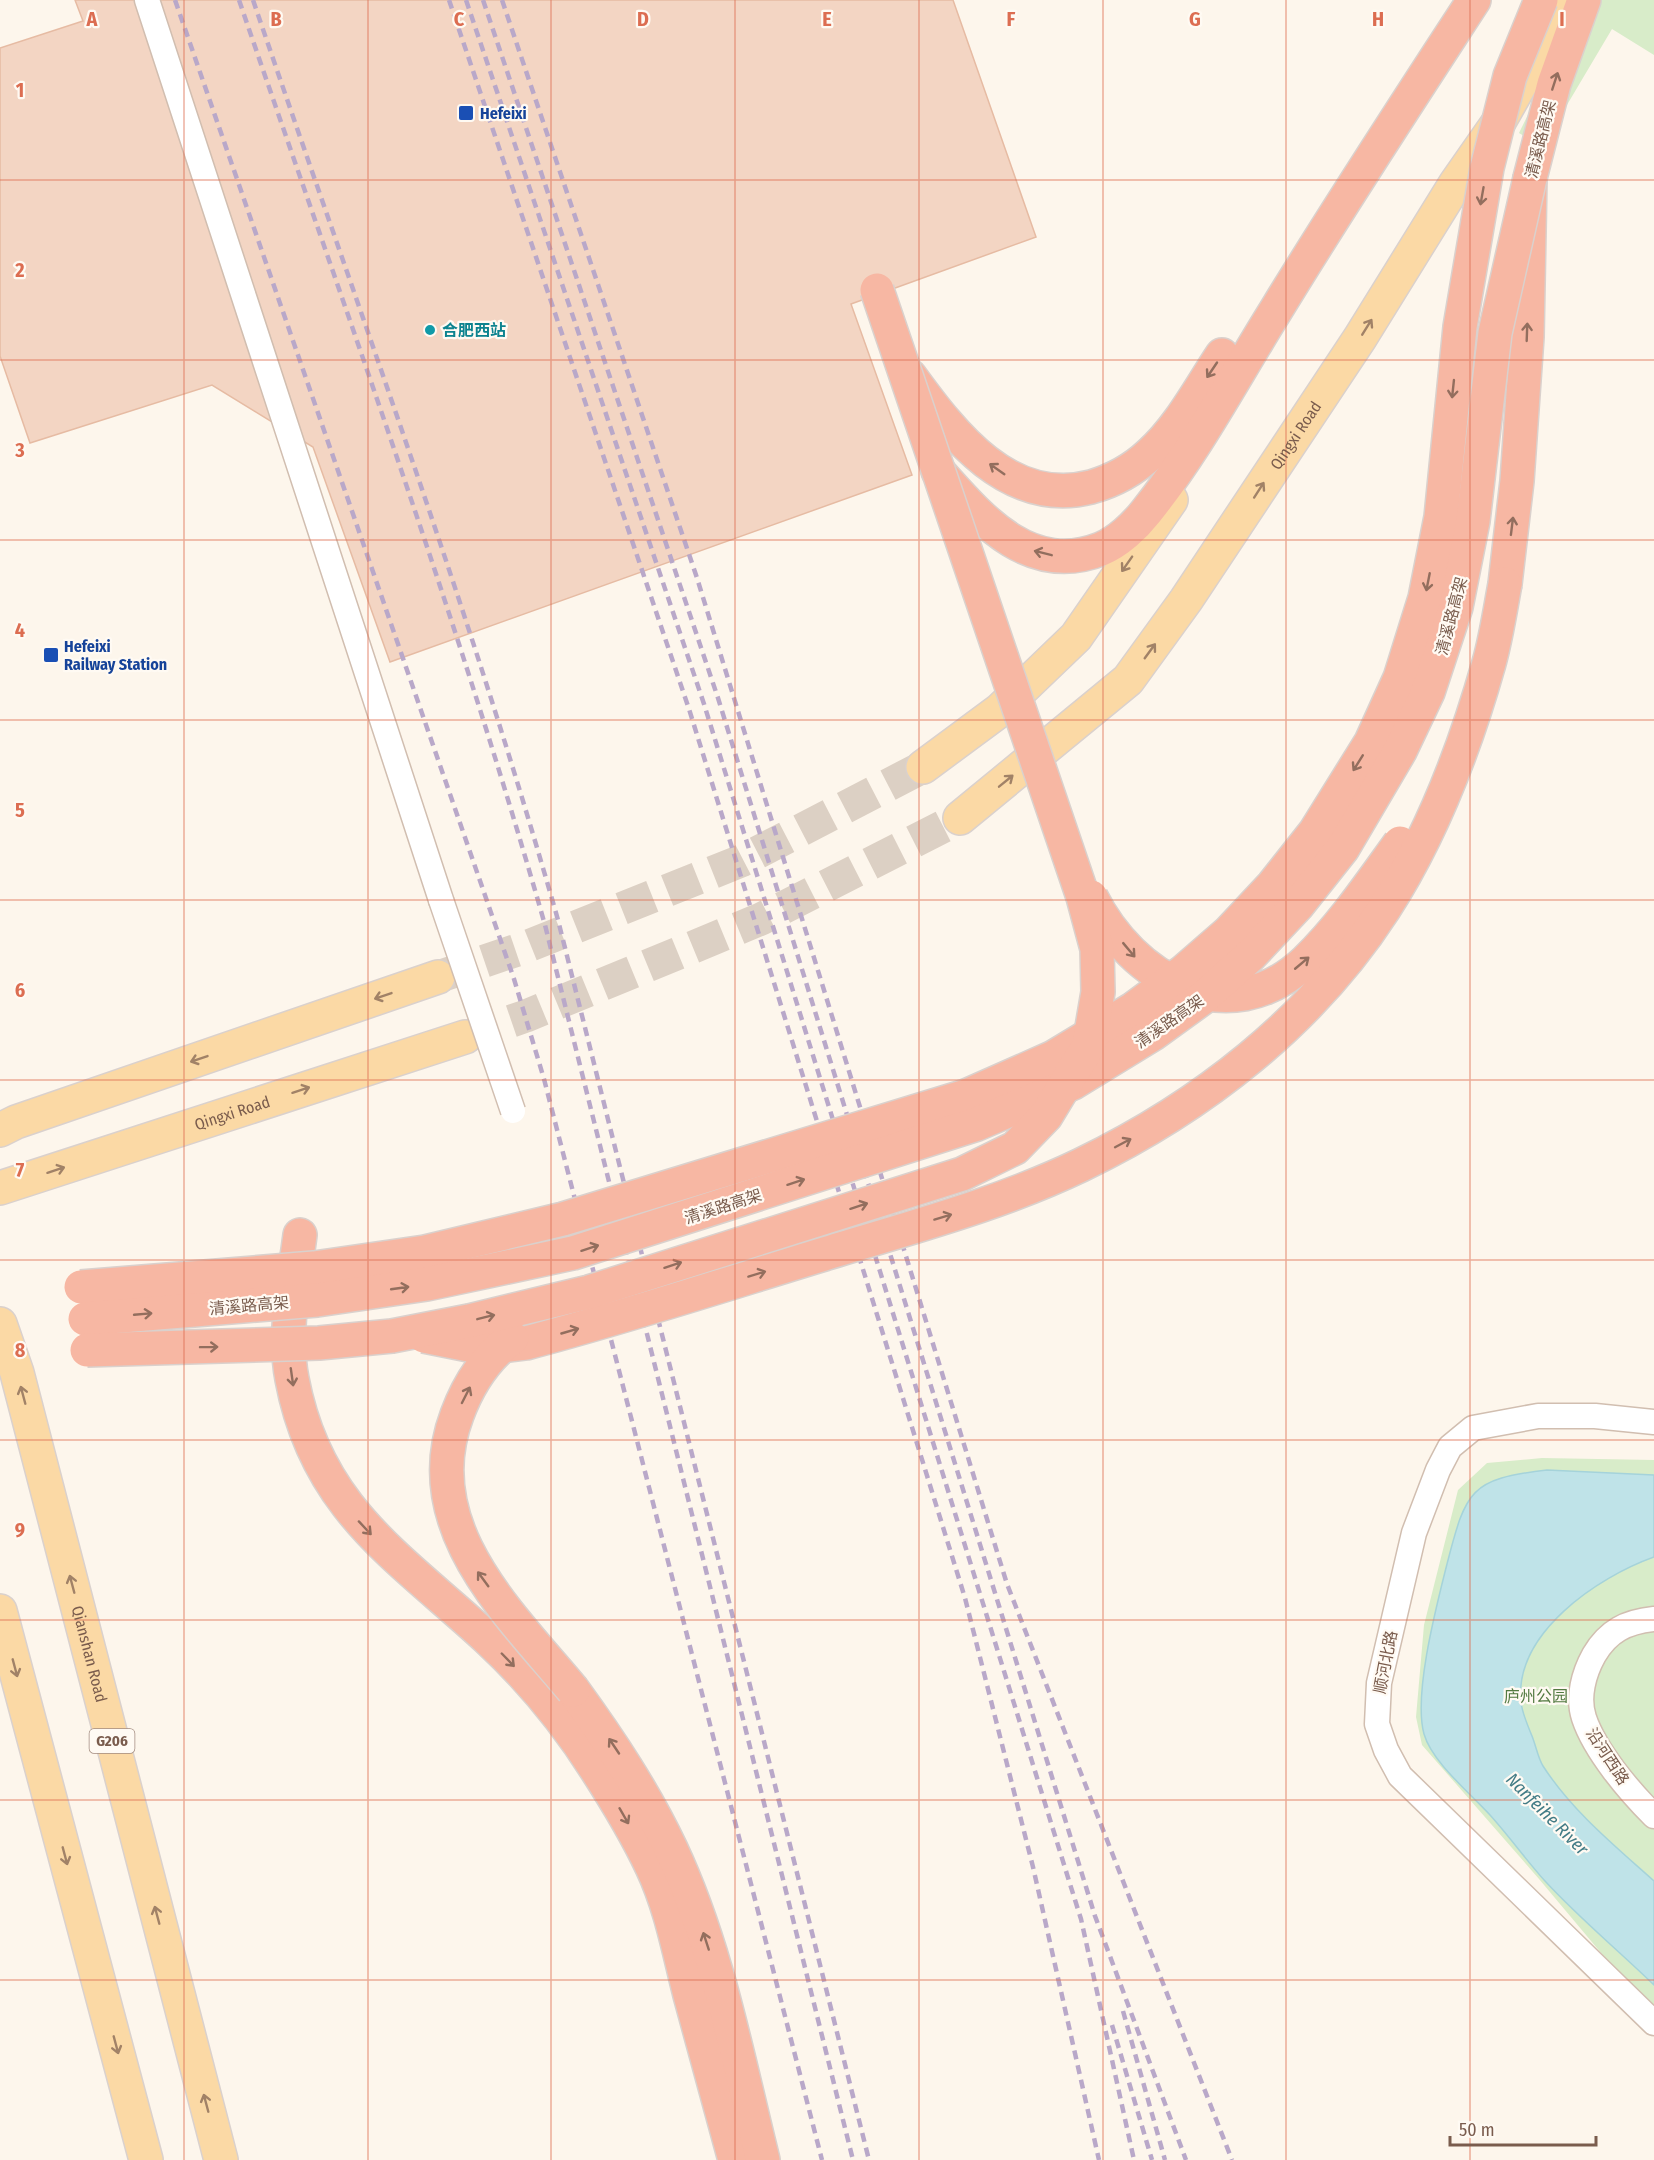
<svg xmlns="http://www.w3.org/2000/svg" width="1654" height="2160" viewBox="0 0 1654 2160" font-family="'Fira Sans Condensed','Noto Sans SC',sans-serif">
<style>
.green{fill:#d8ecc9}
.water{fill:#bfe3e8;stroke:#a5d3da;stroke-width:1.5}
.building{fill:#f3d5c3;stroke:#e6bba3;stroke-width:1.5}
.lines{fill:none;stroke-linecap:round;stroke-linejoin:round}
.primary-tunnel{stroke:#dcd0c4;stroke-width:33;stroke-dasharray:33 16;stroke-linecap:butt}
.street-casing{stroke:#d1beb0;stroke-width:27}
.primary-casing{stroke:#dad1cd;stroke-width:36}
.highway-casing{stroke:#dad1cd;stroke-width:36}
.street{stroke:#fff;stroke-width:24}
.primary{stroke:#fbd9a5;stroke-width:33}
.highway{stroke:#f7b7a3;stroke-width:33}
.rail{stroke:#b9a8c9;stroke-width:4.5;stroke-dasharray:9 6;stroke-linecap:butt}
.street-bridge-casing{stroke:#d1beb0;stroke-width:27;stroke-linecap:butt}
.highway-bridge-casing{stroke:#dad1cd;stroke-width:36;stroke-linecap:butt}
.street-bridge{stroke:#fff;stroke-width:24}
.highway-bridge{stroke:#f7b7a3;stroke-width:33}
.oneway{stroke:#936e5e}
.oneway2{stroke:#a18267}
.grid{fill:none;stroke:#dc6d51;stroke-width:1.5;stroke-opacity:0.55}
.transit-dot{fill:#1a4fb4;stroke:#fffaf3;stroke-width:2}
.culture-dot{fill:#0f9aa8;stroke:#fffaf3;stroke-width:2}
.labels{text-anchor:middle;stroke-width:4.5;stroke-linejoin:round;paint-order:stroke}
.shield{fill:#fffaf3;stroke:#a28b7f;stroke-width:1.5}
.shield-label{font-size:15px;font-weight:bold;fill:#7a5c4d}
.transit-label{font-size:16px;font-weight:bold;fill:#164399;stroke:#fffaf3;text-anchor:start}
.street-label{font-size:16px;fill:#7a5c4d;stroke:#fffaf3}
.culture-label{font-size:16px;font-weight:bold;fill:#0d838f;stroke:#fffaf3;text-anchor:start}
.park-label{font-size:16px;fill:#537a41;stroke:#fffaf3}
.water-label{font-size:18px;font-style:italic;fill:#437c86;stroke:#fffaf3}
.grid-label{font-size:20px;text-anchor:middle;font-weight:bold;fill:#dc6d51;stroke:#fffaf3;stroke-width:4.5;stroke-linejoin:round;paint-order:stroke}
</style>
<rect width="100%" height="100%" fill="#fdf6ec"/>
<g class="green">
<path d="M1584,0H1654V55L1612,29L1542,147L1519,133Z"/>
<path d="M1542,1458L1654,1460V2016L1539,1879L1422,1745L1416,1717L1424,1625L1458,1490L1487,1463Z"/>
</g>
<path class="water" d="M1547,1470L1654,1475V1557C1598,1577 1514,1633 1521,1702C1522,1713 1528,1726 1532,1736C1536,1746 1538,1758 1543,1766C1572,1811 1615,1846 1654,1881V1985C1618,1950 1579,1918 1545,1881C1526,1860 1509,1836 1490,1815C1470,1793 1432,1762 1424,1734C1413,1694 1437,1604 1447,1564C1466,1490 1470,1479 1547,1470Z"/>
<path class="building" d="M75,0H953L1036,237L851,304L912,475L390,662L313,447L212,385L30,443L0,356V48L83,21Z"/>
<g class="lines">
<g class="primary-tunnel">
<path d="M438,977L523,948L741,861L923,767"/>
<path d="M465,1037L526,1016L761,919L960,818"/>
</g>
<g class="street-casing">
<g id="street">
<path d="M147,0L441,900"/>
<path d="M1654,1422L1595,1416H1538L1473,1428L1450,1447L1438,1470L1414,1533L1379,1683L1377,1724L1386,1750L1400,1776L1654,2023"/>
<path d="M1654,1619C1626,1622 1608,1631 1594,1655C1584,1673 1577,1697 1584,1718C1595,1751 1629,1791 1654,1816"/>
</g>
</g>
<g class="primary-casing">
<g id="primary">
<path d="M923,767L1000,710L1076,637L1171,500"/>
<path id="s1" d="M960,818L1128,680L1186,600L1360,338L1456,183L1500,120L1568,0"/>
<path d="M0,1130L16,1122L438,977"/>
<path id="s2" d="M0,1188L465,1037"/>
<path id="s3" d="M0,1324L17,1373L221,2160"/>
<path d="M0,1611L146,2160"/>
</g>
</g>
<g class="highway-casing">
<g id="highway">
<path d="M910,376C953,435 1009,508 1091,487C1112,481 1134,469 1150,454C1180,427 1200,388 1222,355"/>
<path d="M938,471C981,519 1029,577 1101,549C1118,542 1135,526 1146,512C1196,450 1234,377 1276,310C1340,205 1407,103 1474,0"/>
<path d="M1505,584L1517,481L1527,337L1530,178L1554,84L1584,0"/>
<path d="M300,1235C294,1282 283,1333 292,1379C316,1508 398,1556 487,1638C528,1676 566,1722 596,1769C616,1800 636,1833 652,1867C671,1907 679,1952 690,1995C705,2050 720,2105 735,2160"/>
<path d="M573,1690C610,1741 644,1792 671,1849C717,1947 737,2056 763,2160"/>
</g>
</g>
<use href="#street" class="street"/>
<use href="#primary" class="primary"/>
<use href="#highway" class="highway"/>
<g class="rail">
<path d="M175,0L514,979L544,1079L822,2160"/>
<path d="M239,0C344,307 456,613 545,925L853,2160"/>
<path d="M253,0C357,306 470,610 558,920L869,2160"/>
<path d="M449,0L689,709L965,1598L1033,1867L1099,2160"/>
<path d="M466,0L704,704L1070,1884L1081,1919L1134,2160"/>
<path d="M483,0L718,698L1095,1916L1186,2160"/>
<path d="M502,0L697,578L1007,1584L1232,2160"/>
<path d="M1123,2011L1165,2160"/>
<path d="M1112,2025L1152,2160"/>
</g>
<g class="street-bridge-casing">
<path id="street-bridge" d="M441,900L513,1111"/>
</g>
<g class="highway-bridge-casing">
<g id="highway-bridge">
<path d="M1091,897C1132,979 1228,1035 1306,961C1342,926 1371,883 1400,843"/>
<path d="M81,1287L314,1268L425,1252L563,1219L966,1096L1054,1057L1133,1009L1183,972L1229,932L1273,885L1315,832L1371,742L1400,678L1425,598L1441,517L1460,327L1487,168L1510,76L1541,0"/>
<path d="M85,1319L317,1300L427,1284L573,1253L977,1124L1073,1083L1153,1034L1204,997L1250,956L1297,906L1343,848L1400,751L1428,692L1456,607L1473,521L1495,333L1530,178"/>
<path d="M424,1336L484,1348L526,1343C625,1317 723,1285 821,1255C908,1228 998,1205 1081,1165C1201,1107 1311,1022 1384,909C1432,835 1465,748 1489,663C1496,638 1500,611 1505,584"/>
<path d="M512,1338C486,1357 468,1385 457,1415C415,1526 509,1613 573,1690"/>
<path d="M87,1350L319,1343L392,1336L469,1321L589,1292L962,1174L1015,1148L1046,1116L1089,1045L1098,992L1097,949L1083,897L877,290"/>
</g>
</g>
<use href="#street-bridge" class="street-bridge"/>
<use href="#highway-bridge" class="highway-bridge"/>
</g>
<defs><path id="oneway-shaft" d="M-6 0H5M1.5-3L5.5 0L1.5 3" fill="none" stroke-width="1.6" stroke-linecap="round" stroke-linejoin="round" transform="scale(1.5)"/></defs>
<g class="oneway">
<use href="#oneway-shaft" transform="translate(1555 81) rotate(-72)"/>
<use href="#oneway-shaft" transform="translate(1482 196) rotate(100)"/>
<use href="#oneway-shaft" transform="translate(1527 332) rotate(-88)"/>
<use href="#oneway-shaft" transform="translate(1212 370) rotate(124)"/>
<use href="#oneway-shaft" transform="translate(1453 389) rotate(96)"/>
<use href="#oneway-shaft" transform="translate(997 469) rotate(-145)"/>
<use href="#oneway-shaft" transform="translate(1512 526) rotate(-83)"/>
<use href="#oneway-shaft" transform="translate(1043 553) rotate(-166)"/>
<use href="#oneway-shaft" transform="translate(1428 582) rotate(101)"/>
<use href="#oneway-shaft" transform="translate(1358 763) rotate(122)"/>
<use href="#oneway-shaft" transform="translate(1129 950) rotate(50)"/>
<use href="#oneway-shaft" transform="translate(1302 963) rotate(-40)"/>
<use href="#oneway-shaft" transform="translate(1123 1143) rotate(-28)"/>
<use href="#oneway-shaft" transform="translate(796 1182) rotate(-18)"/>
<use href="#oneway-shaft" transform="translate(859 1206) rotate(-18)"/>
<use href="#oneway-shaft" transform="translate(943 1217) rotate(-17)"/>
<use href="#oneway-shaft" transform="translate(590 1248) rotate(-18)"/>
<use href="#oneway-shaft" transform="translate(673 1265) rotate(-18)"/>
<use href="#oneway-shaft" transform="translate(757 1274) rotate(-17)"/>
<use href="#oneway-shaft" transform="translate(400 1288) rotate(-8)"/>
<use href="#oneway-shaft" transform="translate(143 1314) rotate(-5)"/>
<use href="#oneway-shaft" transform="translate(486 1317) rotate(-14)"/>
<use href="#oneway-shaft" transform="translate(570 1331) rotate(-16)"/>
<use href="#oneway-shaft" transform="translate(209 1347) rotate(-1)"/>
<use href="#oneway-shaft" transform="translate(292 1377) rotate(82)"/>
<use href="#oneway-shaft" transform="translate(466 1395) rotate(-63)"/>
<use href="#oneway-shaft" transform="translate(365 1528) rotate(47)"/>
<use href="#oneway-shaft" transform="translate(483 1579) rotate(-126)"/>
<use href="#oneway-shaft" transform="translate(508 1660) rotate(46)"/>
<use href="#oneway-shaft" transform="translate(614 1746) rotate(-124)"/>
<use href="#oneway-shaft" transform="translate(624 1816) rotate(60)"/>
<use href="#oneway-shaft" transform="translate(706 1941) rotate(-108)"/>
</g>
<g class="oneway2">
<use href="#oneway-shaft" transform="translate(1367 327) rotate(-58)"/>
<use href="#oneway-shaft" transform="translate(1259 490) rotate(-57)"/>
<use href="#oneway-shaft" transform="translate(1127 564) rotate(125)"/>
<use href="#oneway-shaft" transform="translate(1150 651) rotate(-54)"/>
<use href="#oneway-shaft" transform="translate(1006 781) rotate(-39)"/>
<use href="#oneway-shaft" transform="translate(383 996) rotate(161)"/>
<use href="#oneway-shaft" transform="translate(199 1059) rotate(161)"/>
<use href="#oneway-shaft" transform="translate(301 1090) rotate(-18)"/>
<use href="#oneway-shaft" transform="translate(56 1170) rotate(-18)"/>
<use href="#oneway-shaft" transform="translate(23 1395) rotate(-105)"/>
<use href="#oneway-shaft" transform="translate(72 1584) rotate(-105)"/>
<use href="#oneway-shaft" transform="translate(15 1668) rotate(75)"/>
<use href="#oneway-shaft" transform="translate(65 1856) rotate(75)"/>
<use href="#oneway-shaft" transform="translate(157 1915) rotate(-105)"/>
<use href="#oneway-shaft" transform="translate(116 2045) rotate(75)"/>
<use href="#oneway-shaft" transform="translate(206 2103) rotate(-105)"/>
</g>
<path class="grid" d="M184,0V2160M368,0V2160M551,0V2160M735,0V2160M919,0V2160M1103,0V2160M1286,0V2160M1470,0V2160M0,180H1654M0,360H1654M0,540H1654M0,720H1654M0,900H1654M0,1080H1654M0,1260H1654M0,1440H1654M0,1620H1654M0,1800H1654M0,1980H1654"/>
<g class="transit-dot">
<rect x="458" y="105" width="16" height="16" rx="3"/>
<rect x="43" y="647" width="16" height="16" rx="3"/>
</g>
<circle class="culture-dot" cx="430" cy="330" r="6"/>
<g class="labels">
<rect class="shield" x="89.5" y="1729" width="45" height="24" rx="4.5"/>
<g class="shield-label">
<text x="112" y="1746">G206</text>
</g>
<g class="transit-label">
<text x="480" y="119">Hefeixi</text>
<text x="64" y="652">Hefeixi<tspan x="64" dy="18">Railway Station</tspan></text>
</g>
<g class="street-label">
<text transform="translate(1540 139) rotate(-76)" y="6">清溪路高架</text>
<text dy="6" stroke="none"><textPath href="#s1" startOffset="514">Qingxi Road</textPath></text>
<text transform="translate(1451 616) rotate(-75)" y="6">清溪路高架</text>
<text transform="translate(1169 1021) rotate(-35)" y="6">清溪路高架</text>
<text dy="6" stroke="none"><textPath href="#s2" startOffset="244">Qingxi Road</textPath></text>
<text transform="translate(723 1206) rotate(-18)" y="6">清溪路高架</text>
<text transform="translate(249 1305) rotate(-5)" y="6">清溪路高架</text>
<text dy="6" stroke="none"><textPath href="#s3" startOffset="342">Qianshan Road</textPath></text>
<text transform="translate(1385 1662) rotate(-79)" y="6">顺河北路</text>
<text transform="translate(1608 1756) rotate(57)" y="6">沿河西路</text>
</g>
<g class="culture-label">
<text x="442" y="336">合肥西站</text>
</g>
<g class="park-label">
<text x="1536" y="1702">庐州公园</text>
</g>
<g class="water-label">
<text transform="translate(1547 1814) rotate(45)" y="6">Nanfeihe River</text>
</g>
</g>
<g class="grid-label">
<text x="92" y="26">A</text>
<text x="276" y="26">B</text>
<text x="459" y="26">C</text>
<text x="643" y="26">D</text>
<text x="827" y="26">E</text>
<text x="1011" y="26">F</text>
<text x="1195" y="26">G</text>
<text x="1378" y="26">H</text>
<text x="1562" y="26">I</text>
<text x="20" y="97">1</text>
<text x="20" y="277">2</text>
<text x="20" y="457">3</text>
<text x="20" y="637">4</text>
<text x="20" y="817">5</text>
<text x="20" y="997">6</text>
<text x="20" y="1177">7</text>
<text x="20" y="1357">8</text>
<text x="20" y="1537">9</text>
</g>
<path d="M1450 2136v9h146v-9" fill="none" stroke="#7a5c4d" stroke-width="3"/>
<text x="1459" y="2136" font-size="18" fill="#7a5c4d" stroke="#fffaf3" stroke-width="4.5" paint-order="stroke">50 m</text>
</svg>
